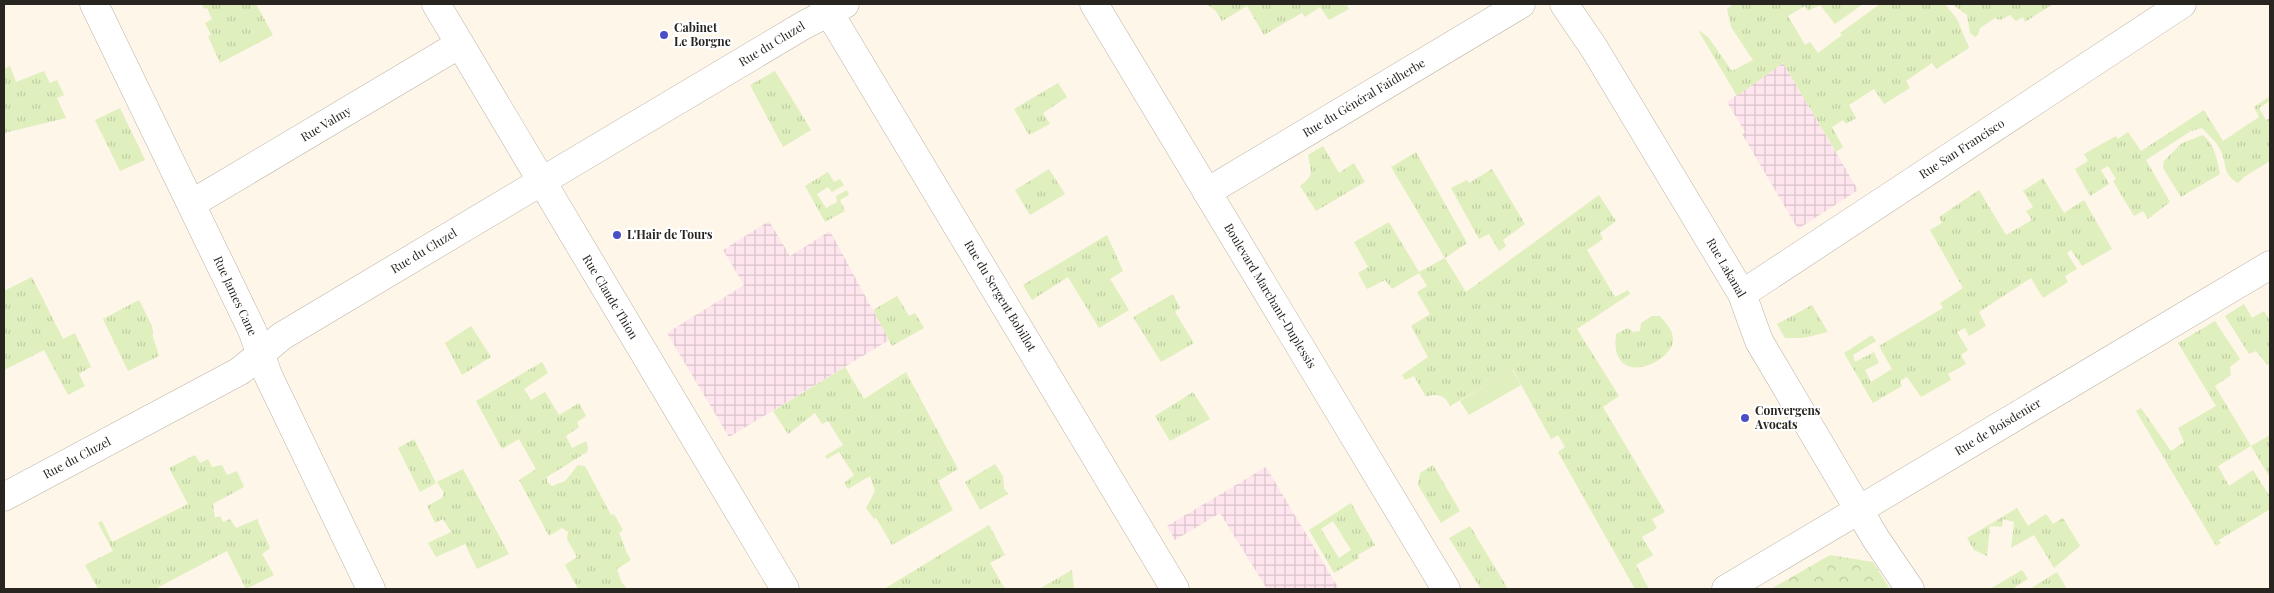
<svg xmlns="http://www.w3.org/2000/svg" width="2274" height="593" viewBox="0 0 2274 593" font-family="'Playfair Display',serif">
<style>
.industrial{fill:url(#industrial-grid)}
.grass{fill:url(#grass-tufts);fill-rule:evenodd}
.park{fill:url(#park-crowns)}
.garden{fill:#dfefbe}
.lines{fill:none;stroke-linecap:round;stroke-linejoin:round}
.minor-casing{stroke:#bbb3a6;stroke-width:29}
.tertiary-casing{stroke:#bbb3a6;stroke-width:29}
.minor{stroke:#fff;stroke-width:28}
.tertiary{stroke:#fff;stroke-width:28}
.poi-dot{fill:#4b4fc5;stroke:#fff;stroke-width:2}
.labels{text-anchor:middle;stroke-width:4.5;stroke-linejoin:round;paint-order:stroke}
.poi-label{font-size:12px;font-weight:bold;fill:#282520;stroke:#fff;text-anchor:start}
.street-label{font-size:12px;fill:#282520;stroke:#fff}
</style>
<defs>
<pattern id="industrial-grid" width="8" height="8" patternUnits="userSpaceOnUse" patternTransform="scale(1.25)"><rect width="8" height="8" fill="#fee5ee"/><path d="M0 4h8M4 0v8" fill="none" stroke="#dac4cc"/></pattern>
<pattern id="grass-tufts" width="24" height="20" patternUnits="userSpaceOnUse" patternTransform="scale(1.25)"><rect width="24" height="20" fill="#dfefbe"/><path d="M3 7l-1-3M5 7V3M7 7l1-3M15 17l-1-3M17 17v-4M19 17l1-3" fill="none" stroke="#bfcda3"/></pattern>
<pattern id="park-crowns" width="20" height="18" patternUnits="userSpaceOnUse" patternTransform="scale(1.25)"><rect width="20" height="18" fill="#dfefbe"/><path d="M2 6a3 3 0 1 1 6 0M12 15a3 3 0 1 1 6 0" fill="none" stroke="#bfcda3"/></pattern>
</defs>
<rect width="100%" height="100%" fill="#fef6e8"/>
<g class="industrial">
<path d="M1783,63L1858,190L1798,229L1742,134L1745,132L1727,102Z"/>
<path d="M769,221L790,256L830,231L889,340L729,437L667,333L744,285L723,250Z"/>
<path d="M1266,467L1330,574L1339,589H1267L1220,513L1175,540L1167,526Z"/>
</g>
<g class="grass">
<path d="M202,4H256L273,35L220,63L208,36L211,35L205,23L212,19L207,8L204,9Z"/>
<path d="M1206,4H1346L1349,9L1329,20L1320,7L1305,17L1302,13L1264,35L1247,6L1222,21L1215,10Z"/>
<path d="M1733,4H1863L1835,24L1820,5L1808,11L1805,6L1788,16L1805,45L1810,42L1818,53L1842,35L1840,33L1880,4H1945L1957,19L1969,48L1936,69L1932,63L1906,81L1910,88L1884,104L1874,89L1849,105L1856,118L1846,124L1843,120L1832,127L1843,147L1836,152L1783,63L1737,96L1698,30L1708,37L1732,71L1753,60L1731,27L1727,9Z"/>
<path d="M1952,4H2053L2025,22L2023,17L2016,21L2010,15L2000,20L1995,18L1980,28L1978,35L1975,37L1970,33L1967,15Z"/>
<path d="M10,66L16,82L44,71L50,83L57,80L64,95L57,98L66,118L4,133V69Z"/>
<path d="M775,71L811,130L783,147L750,85Z"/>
<path d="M1058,83L1067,97L1043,113L1050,124L1029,135L1014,109Z"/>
<path d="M2270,96V101L2259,108L2266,120L2270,118V161L2244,177L2238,183C2221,173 2228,164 2220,149C2216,141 2208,135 2202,128L2191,131L2146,160L2170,202L2148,219L2143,211L2134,216L2113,181L2116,179L2108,166L2101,170L2109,184L2090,196L2075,169L2088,161L2084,154L2116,136L2118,139L2128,132L2141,151L2204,110L2223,141L2259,117L2254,107Z"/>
<path d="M120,108L145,160L120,171L95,120Z"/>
<path d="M2203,135C2215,145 2217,159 2220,174L2181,197L2163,168L2164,161L2182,143Z"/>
<path d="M1323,146L1339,173L1354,163L1365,182L1316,211L1300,186C1315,175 1311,172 1308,155Z"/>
<path d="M1416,152L1467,243L1445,258L1466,292L1599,195L1616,221L1600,233L1603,239L1587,250L1615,297L1628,290L1630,294L1577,329L1619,396L1603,407L1665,512L1652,519L1657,528L1642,537L1653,555L1636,565L1649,589H1635L1558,452L1565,447L1558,435L1551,439L1513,370L1450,406C1445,395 1437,393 1426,397L1414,376L1405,380L1402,375L1428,357L1411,326L1430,314L1417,292L1427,286L1419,273L1392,289L1385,280L1367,289L1358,273L1368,267L1354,242L1389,222L1419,272L1445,258L1391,167Z"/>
<path d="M1049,169L1065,194L1030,215L1015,190Z"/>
<path d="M1492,169L1525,224L1503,240L1506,246L1499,251L1489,234L1479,239L1451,188L1467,180L1469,183Z"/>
<path d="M828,172L834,182L840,179L844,185L832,192L828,187L817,194L826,208L837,202L836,196L847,190L849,195L840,200L845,211L825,222L805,186Z"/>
<path d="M2043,178L2064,213L2084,200L2112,249L2082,266L2071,250L2067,253L2077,269L2065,276L2068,282L2043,298L2031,278L1979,312L1986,326L1969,336L1965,328L1957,332L1968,350L1961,355L1966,364L1948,374L1951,380L1921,397L1907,377L1900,381L1902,386L1873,403L1844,353L1872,335L1876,341L1853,355L1855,362L1874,352L1879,363L1865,370L1871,382L1892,369L1879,346L1943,308L1940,303L1963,288L1930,230L1942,223L1939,217L1979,190L2006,235L2032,220L2026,211L2033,207L2023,191Z"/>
<path d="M1107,235L1123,271L1110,279L1129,310L1099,328L1068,277L1032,300L1023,285Z"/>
<path d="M32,277L63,339L75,333L91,367L79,374L85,386L68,395L44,350L4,370V291Z"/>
<path d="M1173,294L1180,308L1175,312L1194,343L1161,362L1133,317Z"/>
<path d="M897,296L909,316L915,313L924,328L892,346L873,310Z"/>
<path d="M139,300L152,326L153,337L159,356L128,371L103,319Z"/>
<path d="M2244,304L2252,318L2264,311L2270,321V364L2267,365L2256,351L2249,354L2225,316Z"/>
<path d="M1812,305L1828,332L1803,338H1785L1777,324Z"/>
<path d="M1652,316H1660C1665,322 1673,330 1673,339C1674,363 1609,391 1616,334L1628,328L1633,332L1640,331L1641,323Z"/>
<path d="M2215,321L2240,359L2230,367L2231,375L2215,386L2251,446L2270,435V478L2251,446L2218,466L2229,486L2253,470L2270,497V509L2219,540L2221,543L2216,546L2136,411L2141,408L2171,451L2184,442L2178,428L2216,406L2178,343Z"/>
<path d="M471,326L491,357L462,375L445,343Z"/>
<path d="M542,362L548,373L524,389L531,400L545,392L559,415L579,403L586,416L577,422L579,427L566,436L572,448L586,441L588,447L587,452L547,477V482L552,486L565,481L578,465L585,466L611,515L614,514L623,530L619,533C624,543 625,551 631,560L617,569L622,583L628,589H578L565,565L577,557L567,539L568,532L562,528L549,536L519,480L536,469L519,439L502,449L476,401Z"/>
<path d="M845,367L864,399L906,372L958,469L938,481L953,510L892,545L876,518L874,519L866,508L875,491L870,476L848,489L844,483L854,475L839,452L827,459L825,456L843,445L828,421L822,424L815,413L788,434L773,411Z"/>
<path d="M1193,392L1210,419L1170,441L1155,416Z"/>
<path d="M414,439L436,483L420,492L398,448Z"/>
<path d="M195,455L200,463L208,459L212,467L222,465L227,475L237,471L244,487L213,504L215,518L220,516L223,522L230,519L236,528L257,519L270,548L262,554L274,575L246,589L227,551L155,589L129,588L98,589L85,565L113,551L98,523L102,521L112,542L188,504L169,468Z"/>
<path d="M995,464L1003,476L1004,488L1008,494L980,510L965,482Z"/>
<path d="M1433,465L1460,511L1441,523L1418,485L1420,473Z"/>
<path d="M463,469L509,554L477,569L465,544L436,557L428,543L451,532L443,519L435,523L427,506L442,498L444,493L437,482Z"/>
<path d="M1351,503L1375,545L1358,555L1359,558L1334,573L1309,530ZM1333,521L1351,550L1339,558L1321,529Z"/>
<path d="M2017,508L2028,526L2046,514L2053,524L2063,518L2080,546L2054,568L2034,535L2011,548L2014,522L2003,519L2002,527L1990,526L1987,556L1974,550L1967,538Z"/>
<path d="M989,525L1005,555L990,563L1005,589H902L901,587L897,589H884Z"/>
<path d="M1470,526L1508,589H1481L1449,538Z"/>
<path d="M1072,570L1074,589H1039Z"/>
<path d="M2022,570L2028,579L2012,589H1990Z"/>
<path d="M2057,572L2067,589H2031L2033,587Z"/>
</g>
<path class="park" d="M1830,555L1873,562L1890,589H1771Z"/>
<path class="garden" d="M1512,370L1521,385L1469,415L1460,401Z"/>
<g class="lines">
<g class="minor-casing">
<g id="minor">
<path d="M94,4L252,330L268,375L371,589"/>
<path d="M436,4L785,589"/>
<path d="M824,4L1175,589"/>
<path d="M1094,4L1446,589"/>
<path d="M1564,4L1594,48L1742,294L1759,341L1876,539L1910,589"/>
<path d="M1207,192L1521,4"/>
<path d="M191,204L460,44"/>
<path d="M1742,294L2182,4"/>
<path d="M4,497L240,371L282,336L804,25L845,4"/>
</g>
</g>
<g class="tertiary-casing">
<path id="tertiary" d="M1726,589L2270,265"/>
</g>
<use href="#minor" class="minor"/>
<use href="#tertiary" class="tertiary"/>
</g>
<g class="poi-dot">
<circle cx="664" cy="35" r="5"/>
<circle cx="617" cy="235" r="5"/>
<circle cx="1745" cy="418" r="5"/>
</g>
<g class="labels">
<g class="poi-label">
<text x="674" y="32">Cabinet<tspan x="674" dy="14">Le Borgne</tspan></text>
<text x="627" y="239">L'Hair de Tours</text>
<text x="1755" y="415">Convergens<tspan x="1755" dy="14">Avocats</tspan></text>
</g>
<g class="street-label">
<text transform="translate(772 44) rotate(-31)" y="4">Rue du Cluzel</text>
<text transform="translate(1364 98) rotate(-31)" y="4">Rue du Général Faidherbe</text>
<text transform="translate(326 124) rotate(-31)" y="4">Rue Valmy</text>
<text transform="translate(1962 149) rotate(-33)" y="4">Rue San Francisco</text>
<text transform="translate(424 251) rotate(-31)" y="4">Rue du Cluzel</text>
<text transform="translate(1726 268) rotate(60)" y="4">Rue Lakanal</text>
<text transform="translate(235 296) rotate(65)" y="4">Rue James Cane</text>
<text transform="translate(1000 296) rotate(59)" y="4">Rue du Sergent Bobillot</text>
<text transform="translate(1270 296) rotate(59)" y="4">Boulevard Marchant-Duplessis</text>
<text transform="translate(610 297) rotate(59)" y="4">Rue Claude Thion</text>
<text transform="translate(1998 427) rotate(-31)" y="4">Rue de Boisdenier</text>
<text transform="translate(77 458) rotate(-28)" y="4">Rue du Cluzel</text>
</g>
</g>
<rect width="2274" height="593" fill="none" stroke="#282520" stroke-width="10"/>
</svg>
